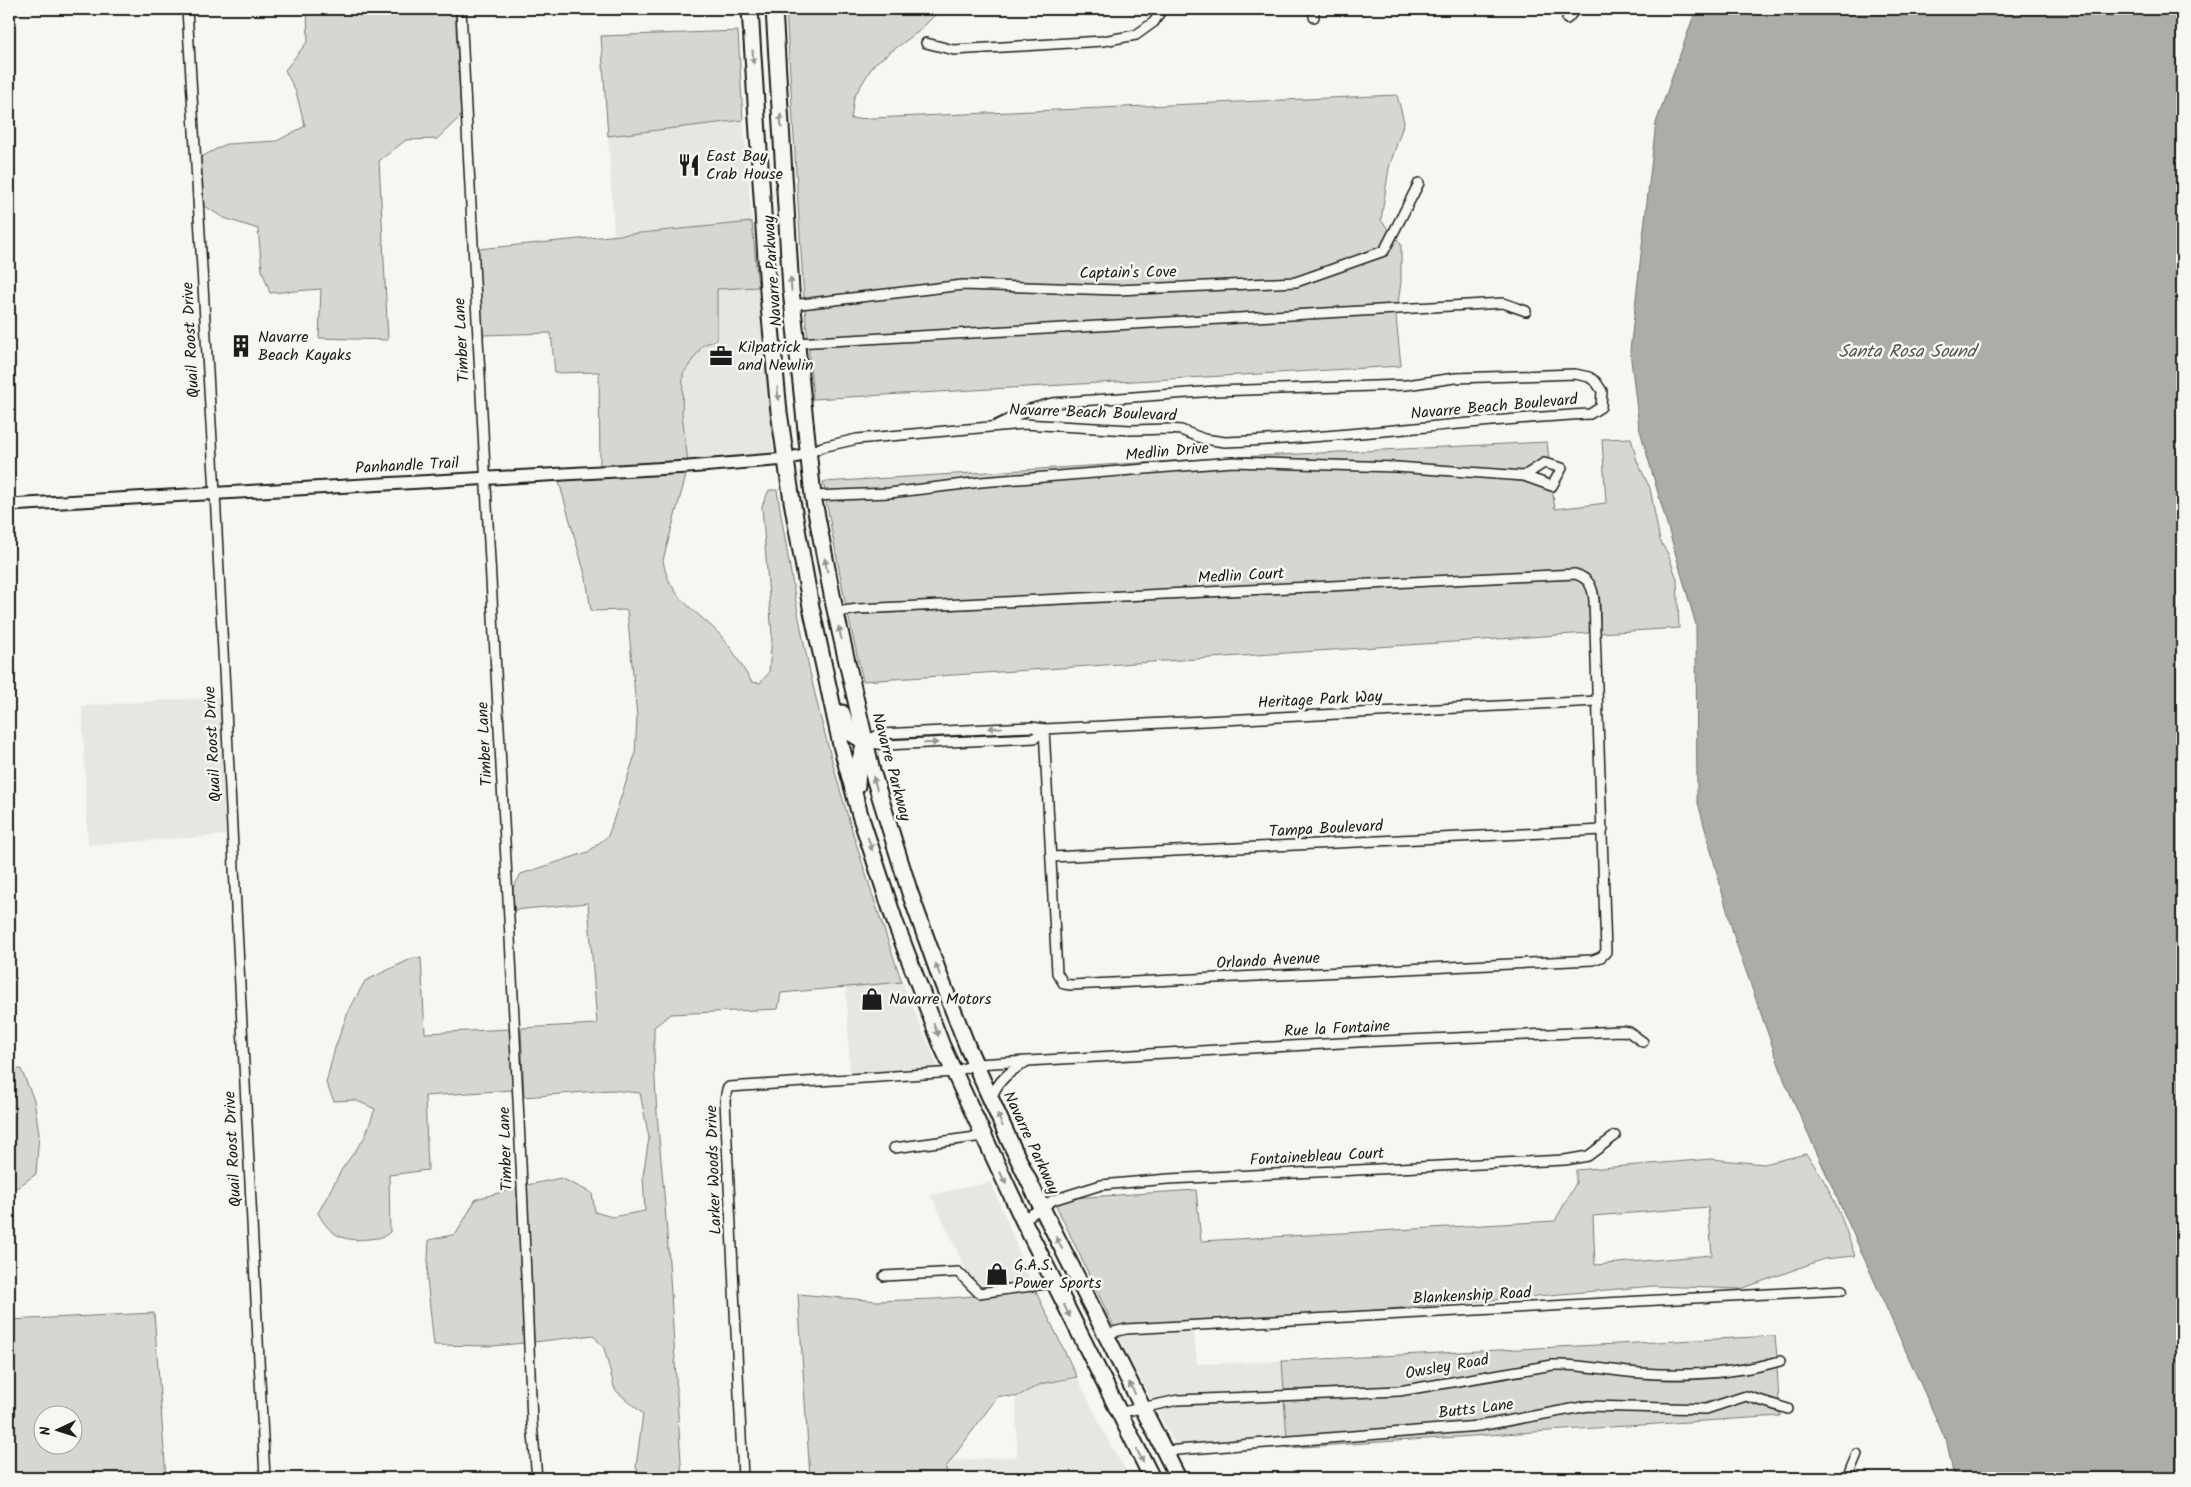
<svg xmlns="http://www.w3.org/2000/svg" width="2191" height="1487" viewBox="0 0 2191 1487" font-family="Kalam,sans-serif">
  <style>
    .built { fill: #e6e6e2 }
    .green { fill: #d6d6d2; stroke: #797977; fill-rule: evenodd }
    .water { fill: #acaca9; stroke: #727271 }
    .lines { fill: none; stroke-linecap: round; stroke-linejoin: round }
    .minor-casing { stroke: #1c1c1c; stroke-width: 12 }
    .tertiary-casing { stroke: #1c1c1c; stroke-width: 15 }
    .trunk-casing { stroke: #1c1c1c; stroke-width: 19 }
    .minor { stroke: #f6f6f2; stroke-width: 9 }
    .tertiary { stroke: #f6f6f2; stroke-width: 11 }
    .trunk { stroke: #f6f6f2; stroke-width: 15 }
    .oneway { fill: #949492 }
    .labels { text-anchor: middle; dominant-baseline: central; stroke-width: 5; stroke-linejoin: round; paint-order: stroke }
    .poi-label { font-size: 16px; fill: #1c1c1c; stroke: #f6f6f2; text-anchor: start }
    .street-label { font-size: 16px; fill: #1c1c1c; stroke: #f6f6f2 }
    .water-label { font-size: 18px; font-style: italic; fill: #565654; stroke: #f6f6f2 }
  </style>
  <rect width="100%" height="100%" fill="#f6f6f2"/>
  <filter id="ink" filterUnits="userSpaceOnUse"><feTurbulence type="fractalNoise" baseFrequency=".02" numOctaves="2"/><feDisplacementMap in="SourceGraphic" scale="10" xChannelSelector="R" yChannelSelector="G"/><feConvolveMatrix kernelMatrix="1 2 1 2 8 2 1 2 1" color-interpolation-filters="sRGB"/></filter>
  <g filter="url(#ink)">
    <g class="built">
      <polygon points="743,120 752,222 614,235 608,136"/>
      <polygon points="758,287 774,455 688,463 682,414 683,374 703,345 717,340 717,289"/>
      <polygon points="220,697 227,835 88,845 82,706"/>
      <polygon points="902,982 939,1069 850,1074 846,987"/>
      <polygon points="991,1182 1031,1282 981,1289 969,1276 931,1195"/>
      <polygon points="1194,1330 1197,1364 1282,1361 1284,1390 1178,1395 1151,1400 1118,1336"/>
      <polygon points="1077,1377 1110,1444 1130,1478 947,1478 946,1467 950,1461 1017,1456 1016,1397 1041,1384"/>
      <polygon points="1284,1399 1287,1437 1176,1446 1156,1408 1179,1404"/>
    </g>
    <g class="green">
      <polygon points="307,9 455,9 461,116 437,139 406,140 379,161 388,340 319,338 321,289 270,293 262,270 258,229 224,218 204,206 201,157 226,144 277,141 305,126 296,92 285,70 308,41"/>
      <polygon points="786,9 941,9 918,32 874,64 854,97 851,119 1397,95 1404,122 1389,168 1381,220 1389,230 1380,248 1295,277 1117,286 962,281 804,299"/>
      <polygon points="738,31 743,120 608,136 601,36"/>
      <polygon points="752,222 758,287 717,289 717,340 703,345 683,374 682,414 688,463 600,467 599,372 555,373 551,333 482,335 478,249"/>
      <polygon points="1396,238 1401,244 1401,282 1396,317 1401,366 813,399 805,308 963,290 1117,295 1297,286 1386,255"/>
      <path d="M1631 438 1637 461 1650 488 1660 541 1668 554 1677 579 1679 628 1600 633C1600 609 1606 576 1575 570L846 606 826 500 889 497 981 487 1233 466 1396 471 1521 481 1552 489 1555 509 1606 503 1602 439Z"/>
      <polygon points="1547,442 1549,460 1541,459 1520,472 1397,462 1238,457"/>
      <polygon points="1221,458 980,478 888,488 825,491 823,482"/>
      <path d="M687 472 663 560C669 600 699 611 722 637 734 650 742 668 752 682L760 683 769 673 772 636 762 506 769 490H777C791 576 805 662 828 746 849 826 875 904 902 982L781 993 778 1009 671 1014 654 1027C653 1086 660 1146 665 1205 672 1296 676 1387 682 1478H641L636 1467 643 1414 615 1390 604 1348 593 1335 534 1342 527 1185 561 1178 592 1193 595 1212 612 1217 645 1211 643 1176 649 1138 640 1093 610 1090 524 1097 521 1028 597 1024 588 903 514 910 513 888 521 874 588 852 608 836 635 755 637 717 627 610 591 611 586 578 558 478Z"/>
      <path d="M1575 579C1596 584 1589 617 1589 633L863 681 848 615Z"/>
      <path d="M413 958H421L425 1033 511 1029 513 1096 512 1090 425 1096 428 1170 389 1175 390 1232C384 1238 377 1238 369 1239 344 1242 330 1236 318 1213L342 1169 365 1137 375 1109 355 1100 334 1101 326 1083 335 1048 348 1012 365 981Z"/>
      <polygon points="21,1069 34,1100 39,1133 36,1174 18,1187 9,1189 9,1070"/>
      <path d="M1806 1154C1830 1184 1843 1220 1855 1256L1824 1259 1741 1289 1653 1286 1353 1312 1126 1325 1114 1327 1055 1203 1072 1198 1196 1190 1201 1241 1555 1221 1576 1183V1170L1711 1159 1764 1164ZM1708 1207 1712 1255 1595 1265 1593 1216Z"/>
      <polygon points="517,1188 524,1343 493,1346 434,1345 427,1279 429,1240 456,1234 476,1199"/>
      <polygon points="1035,1290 1077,1377 1041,1384 1016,1397 998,1396 946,1467 947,1478 810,1478 798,1294 877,1301 934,1299 974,1296 980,1298"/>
      <path d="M154 1313 166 1478H9V1320ZM42 1414H72V1444H42Z"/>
      <path d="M1775 1336 1777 1357C1733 1370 1685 1372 1640 1369 1611 1367 1582 1359 1553 1360L1399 1386 1284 1390 1282 1361Z"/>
      <path d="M1777 1366 1779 1402 1748 1392 1705 1405 1587 1402 1478 1421 1287 1437 1284 1399 1399 1395 1553 1369C1581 1368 1609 1375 1637 1378 1682 1383 1734 1379 1777 1366Z"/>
      <polygon points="1746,1401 1780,1412 1780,1416 1288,1448 1287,1446 1479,1430 1588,1411 1705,1414"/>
    </g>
    <polygon class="water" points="1696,9 2182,9 2182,1478 1954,1478 1947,1443 1785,1082 1735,940 1697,799 1696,625 1639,427 1630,351 1656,123"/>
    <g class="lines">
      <defs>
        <g id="minor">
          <polyline points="187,9 215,493 265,1478"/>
          <path d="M461 9C484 480 514 951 532 1423L537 1478"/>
          <polyline points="1314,9 1314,17"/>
          <polyline points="1567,19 1576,9"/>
          <polyline points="926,43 954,50 1103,41 1136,35 1154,22 1162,9"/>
          <polyline points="792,305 963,285 1117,290 1296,282 1384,251 1419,183"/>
          <polyline points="796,343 1503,303 1526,311"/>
          <path d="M807 454 822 447 857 439 1023 424 1131 430 1169 429 1181 430 1204 439 1225 442C1347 438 1468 420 1590 414L1601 407 1602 391 1596 382 1589 377 1575 374 1455 378 1406 385 1215 391 1052 403 1030 409 997 425"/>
          <polyline points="813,496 889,493 981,482 1233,462 1396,467 1524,476 1552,486 1562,468 1544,463 1524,476"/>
          <path d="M835 612 858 609 1575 574C1589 578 1593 587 1594 601L1606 952 1601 957 1593 960 1071 985 1064 984 1057 973 1044 729"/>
          <polyline points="865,742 880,734 1032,727 1044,729 1597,701"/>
          <polyline points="865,742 885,745 1035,738 1044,729"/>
          <polyline points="1051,857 1603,830"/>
          <path d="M991 1099C998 1080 1009 1072 1026 1062"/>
          <polyline points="894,1148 983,1136"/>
          <polyline points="1023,1220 1053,1200 1101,1185 1168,1179 1565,1160 1588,1156 1615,1136"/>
          <polyline points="884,1276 958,1272 979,1293 1054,1283"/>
          <polyline points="1105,1334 1126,1329 1842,1290"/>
          <path d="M1118 1413 1178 1400 1399 1391 1553 1365C1582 1364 1611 1371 1640 1373 1686 1376 1735 1374 1780 1361"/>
          <polyline points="1165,1451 1479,1426 1588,1406 1706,1409 1746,1396 1788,1409"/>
          <polyline points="743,1478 725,1101 727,1089 729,1087 954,1072 976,1064 1358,1042 1622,1031 1629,1032 1643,1042"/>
          <polyline points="1847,1478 1857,1454"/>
        </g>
        <polyline id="tertiary" points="9,505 688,467 786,459 807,454"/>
        <g id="trunk">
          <polyline points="750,9 769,306 779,412 792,501 811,607 841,745 860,815 895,922 942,1046 1023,1220 1152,1478"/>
          <polyline points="774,9 791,290 813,496 834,605 872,771 910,893 940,977 968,1048 1010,1142 1042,1208 1178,1478"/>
          <polyline points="842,713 849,732 865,742 858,766 857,786"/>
        </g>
      </defs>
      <use href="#minor" class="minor-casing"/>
      <use href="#tertiary" class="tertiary-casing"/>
      <use href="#trunk" class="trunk-casing"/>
      <use href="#minor" class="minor"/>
      <use href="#tertiary" class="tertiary"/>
      <use href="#trunk" class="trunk"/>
    </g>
    <defs><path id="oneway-solid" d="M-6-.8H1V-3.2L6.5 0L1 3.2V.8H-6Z" transform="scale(1.25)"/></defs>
    <g class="oneway">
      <use href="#oneway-solid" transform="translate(753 57) rotate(86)"/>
      <use href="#oneway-solid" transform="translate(781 121) rotate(-93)"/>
      <use href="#oneway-solid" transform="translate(791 284) rotate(-94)"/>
      <use href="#oneway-solid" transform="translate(778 394) rotate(85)"/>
      <use href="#oneway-solid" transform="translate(826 565) rotate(-101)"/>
      <use href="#oneway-solid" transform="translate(840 633) rotate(-103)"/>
      <use href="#oneway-solid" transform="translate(995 728) rotate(177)"/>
      <use href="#oneway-solid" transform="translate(931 743) rotate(-2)"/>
      <use href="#oneway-solid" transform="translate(875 783) rotate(-106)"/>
      <use href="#oneway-solid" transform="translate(870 844) rotate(72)"/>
      <use href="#oneway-solid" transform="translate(938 970) rotate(-110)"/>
      <use href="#oneway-solid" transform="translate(936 1030) rotate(69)"/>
      <use href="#oneway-solid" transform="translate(1000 1120) rotate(-113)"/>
      <use href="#oneway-solid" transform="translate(1003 1178) rotate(65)"/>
      <use href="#oneway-solid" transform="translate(1059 1243) rotate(-117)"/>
      <use href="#oneway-solid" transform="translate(1067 1311) rotate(63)"/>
      <use href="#oneway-solid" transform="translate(1132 1388) rotate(-117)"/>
      <use href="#oneway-solid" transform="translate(1140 1456) rotate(63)"/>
    </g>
  </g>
  <defs>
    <symbol id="restaurant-bare" viewBox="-9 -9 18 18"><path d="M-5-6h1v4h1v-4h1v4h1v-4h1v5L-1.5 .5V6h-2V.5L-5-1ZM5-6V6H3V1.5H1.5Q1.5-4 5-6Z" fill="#1c1c1c" stroke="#f6f6f2" stroke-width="2.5" paint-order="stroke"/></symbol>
    <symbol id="building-bare" viewBox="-9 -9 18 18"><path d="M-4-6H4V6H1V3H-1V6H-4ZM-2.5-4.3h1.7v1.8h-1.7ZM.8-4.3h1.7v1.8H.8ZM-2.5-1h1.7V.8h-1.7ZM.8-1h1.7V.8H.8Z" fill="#1c1c1c" stroke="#f6f6f2" stroke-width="2.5" paint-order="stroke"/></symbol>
    <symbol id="office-bare" viewBox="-9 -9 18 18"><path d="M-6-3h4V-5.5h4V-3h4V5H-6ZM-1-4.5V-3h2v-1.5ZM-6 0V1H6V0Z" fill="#1c1c1c" stroke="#f6f6f2" stroke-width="2.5" paint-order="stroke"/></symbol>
    <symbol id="shop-bare" viewBox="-9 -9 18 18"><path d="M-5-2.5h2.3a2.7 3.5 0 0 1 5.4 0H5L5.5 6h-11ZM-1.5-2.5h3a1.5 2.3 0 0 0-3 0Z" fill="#1c1c1c" stroke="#f6f6f2" stroke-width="2.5" paint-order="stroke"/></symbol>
  </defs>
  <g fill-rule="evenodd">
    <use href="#restaurant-bare" x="673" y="149" width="32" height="32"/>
    <use href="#building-bare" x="225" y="330" width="32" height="32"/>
    <use href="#office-bare" x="705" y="340" width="32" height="32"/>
    <use href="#shop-bare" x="856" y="983" width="32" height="32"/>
    <use href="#shop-bare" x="981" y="1258" width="32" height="32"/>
  </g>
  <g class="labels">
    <g class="poi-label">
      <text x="706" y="156">East Bay<tspan x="706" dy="18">Crab House</tspan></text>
      <text x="258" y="337">Navarre<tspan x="258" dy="18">Beach Kayaks</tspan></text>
      <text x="738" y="347">Kilpatrick<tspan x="738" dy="18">and Newlin</tspan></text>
      <text x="889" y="999">Navarre Motors</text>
      <text x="1014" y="1265">G.A.S.<tspan x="1014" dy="18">Power Sports</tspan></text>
    </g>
    <g class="street-label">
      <text transform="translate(773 271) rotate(-94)">Navarre Parkway</text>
      <text transform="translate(1128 273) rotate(-1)">Captain's Cove</text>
      <text transform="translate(191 340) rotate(-93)">Quail Roost Drive</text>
      <text transform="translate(462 340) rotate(-93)">Timber Lane</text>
      <text transform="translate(1494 407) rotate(-5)">Navarre Beach Boulevard</text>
      <text transform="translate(1093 413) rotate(2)">Navarre Beach Boulevard</text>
      <text transform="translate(1167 452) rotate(-5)">Medlin Drive</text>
      <text transform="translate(407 466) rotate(-3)">Panhandle Trail</text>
      <text transform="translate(1241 576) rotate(-3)">Medlin Court</text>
      <text transform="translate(1320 700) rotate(-3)">Heritage Park Way</text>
      <text transform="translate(213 744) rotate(-93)">Quail Roost Drive</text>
      <text transform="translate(485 744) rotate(-93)">Timber Lane</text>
      <text transform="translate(891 767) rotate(75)">Navarre Parkway</text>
      <text transform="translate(1326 829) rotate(-3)">Tampa Boulevard</text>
      <text transform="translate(1268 961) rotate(-3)">Orlando Avenue</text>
      <text transform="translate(1337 1029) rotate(-3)">Rue la Fontaine</text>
      <text transform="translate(1031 1143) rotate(65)">Navarre Parkway</text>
      <text transform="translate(233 1149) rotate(-93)">Quail Roost Drive</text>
      <text transform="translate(506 1149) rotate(-92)">Timber Lane</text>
      <text transform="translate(1317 1157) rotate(-3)">Fontainebleau Court</text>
      <text transform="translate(714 1170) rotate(-92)">Larker Woods Drive</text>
      <text transform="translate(1472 1296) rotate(-3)">Blankenship Road</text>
      <text transform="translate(1447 1367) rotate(-10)">Owsley Road</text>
      <text transform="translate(1476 1409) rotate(-7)">Butts Lane</text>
    </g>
    <g class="water-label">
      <text x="1907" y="352">Santa Rosa Sound</text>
    </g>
  </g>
  <rect width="2191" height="1487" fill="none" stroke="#f6f6f2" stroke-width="30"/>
  <rect x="15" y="15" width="2161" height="1457" fill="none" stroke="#1c1c1c" stroke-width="2" filter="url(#ink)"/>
  <g transform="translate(58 1430) rotate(266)"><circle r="24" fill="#f6f6f2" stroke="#9f9f9c"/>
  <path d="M0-4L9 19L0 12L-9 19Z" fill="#1c1c1c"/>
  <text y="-8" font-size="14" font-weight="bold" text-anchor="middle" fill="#1c1c1c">N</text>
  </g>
</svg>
